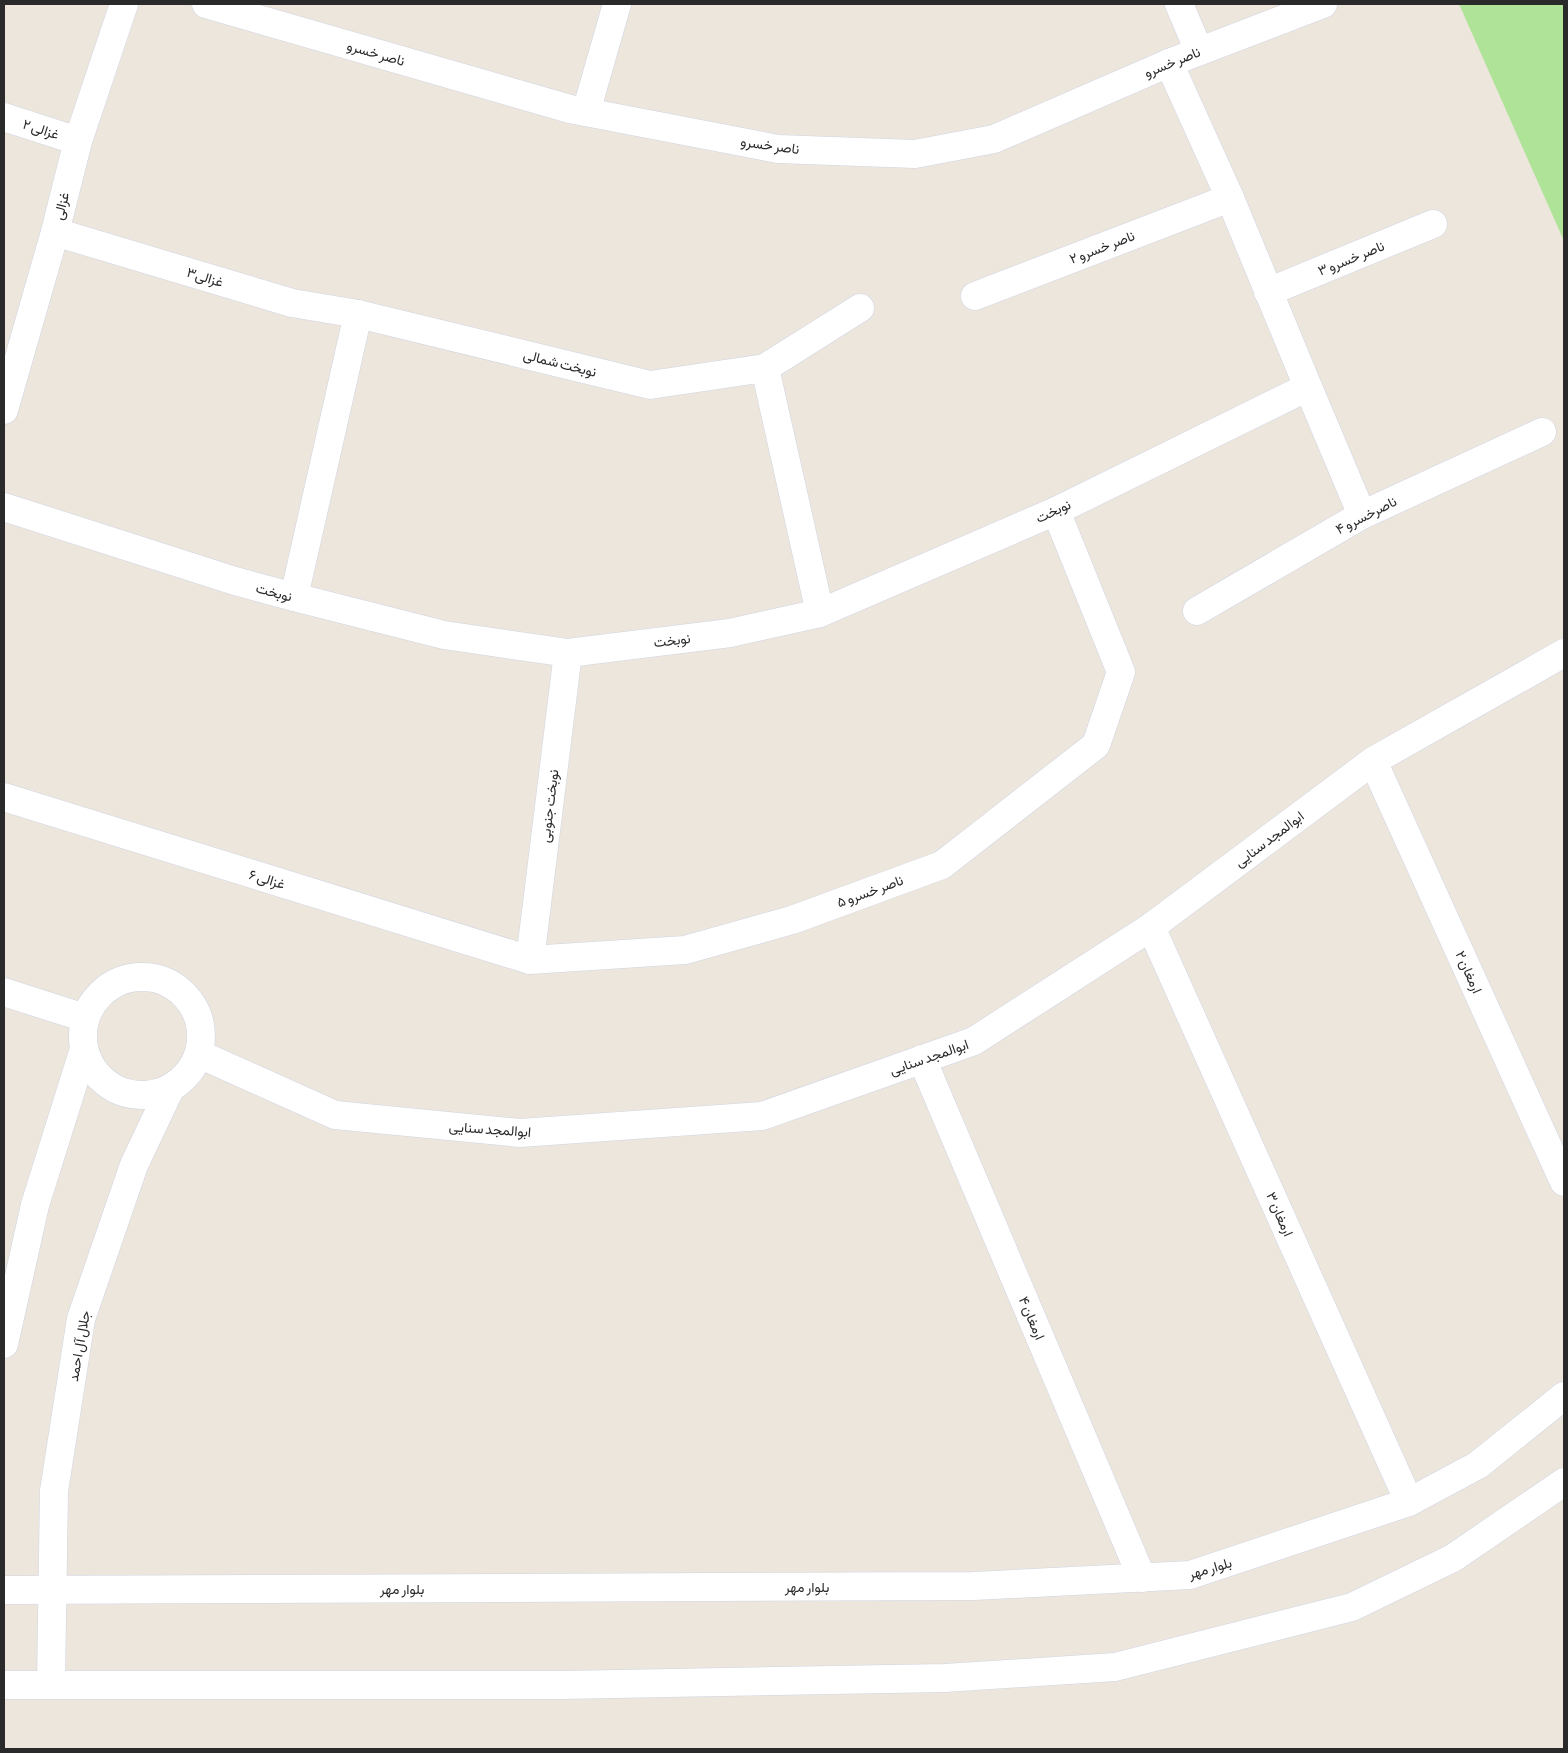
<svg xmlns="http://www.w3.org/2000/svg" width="1568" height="1753" viewBox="0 0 1568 1753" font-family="'Asap Condensed',Vazirmatn,sans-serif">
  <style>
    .green { fill: #afe398 }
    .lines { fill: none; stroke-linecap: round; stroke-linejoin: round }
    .street-casing { stroke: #d1d4e3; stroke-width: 29 }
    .secondary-casing { stroke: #d1d4e3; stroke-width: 29 }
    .street { stroke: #fff; stroke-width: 28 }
    .secondary { stroke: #fff; stroke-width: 28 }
    .labels { text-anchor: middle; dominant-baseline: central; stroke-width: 5; stroke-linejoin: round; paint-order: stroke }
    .street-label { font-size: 14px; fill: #2a2a2a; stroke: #fff }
  </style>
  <rect width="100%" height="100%" fill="#ece6dc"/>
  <polygon class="green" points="1459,4 1564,4 1564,241"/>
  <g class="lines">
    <defs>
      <g id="street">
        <polyline points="1179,4 1199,51"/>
        <polyline points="586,112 617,4"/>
        <polyline points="4,117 78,141"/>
        <polyline points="55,232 292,303 358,314 650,385 765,368 860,308"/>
        <polyline points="1268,292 1433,224"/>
        <polyline points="975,296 1230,198"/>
        <polyline points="765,368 820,613"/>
        <polyline points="1308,387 1362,515"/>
        <polyline points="294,597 358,314"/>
        <polyline points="1197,611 1362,515 1542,432"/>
        <polyline points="1373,761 1564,1182"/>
        <polyline points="4,797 530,960 685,950 792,920 942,865 1096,745 1121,672 1056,511"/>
        <polyline points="1151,927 1409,1502"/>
        <polyline points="530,960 568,653"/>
        <polyline points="922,1059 1142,1578"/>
      </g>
      <g id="secondary">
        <polyline points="206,4 570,109 778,149 915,154 994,139 1169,63 1323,4"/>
        <polyline points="4,410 55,232 78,141 124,4"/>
        <polyline points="4,507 235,581 294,597 444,635 568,653 730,633 820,613 1056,511 1308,387 1230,198 1169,63"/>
        <circle cx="142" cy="1036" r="59"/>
        <polyline points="4,992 85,1018"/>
        <polyline points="199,1054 335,1115 520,1133 762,1116 974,1041 1151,927 1373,761 1564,653"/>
        <polyline points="4,1344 35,1205 84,1049"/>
        <polyline points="4,1590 974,1586 1190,1575 1409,1502 1478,1465 1564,1396"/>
        <polyline points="51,1683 54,1491 81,1319 134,1165 170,1089"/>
        <polyline points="4,1685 562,1685 945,1678 1115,1667 1352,1607 1453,1558 1564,1482"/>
      </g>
    </defs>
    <use href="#street" class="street-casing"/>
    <use href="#secondary" class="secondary-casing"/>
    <use href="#street" class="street"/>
    <use href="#secondary" class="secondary"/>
  </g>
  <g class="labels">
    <g class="street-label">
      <text transform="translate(376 53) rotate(16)">ناصر خسرو</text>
      <text transform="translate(1172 62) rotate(-22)">ناصر خسرو</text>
      <text transform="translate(41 129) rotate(18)">غزالی ۲</text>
      <text transform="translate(770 145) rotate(8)">ناصر خسرو</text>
      <text transform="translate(61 206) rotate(-76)">غزالی</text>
      <text transform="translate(1102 247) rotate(-21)">ناصر خسرو ۲</text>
      <text transform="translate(1351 258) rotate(-22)">ناصر خسرو ۳</text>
      <text transform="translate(205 277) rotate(17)">غزالی۳</text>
      <text transform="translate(560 363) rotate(14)">نوبخت شمالی</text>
      <text transform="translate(1053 511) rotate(-25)">نوبخت</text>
      <text transform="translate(1366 515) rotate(-27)">ناصرخسرو ۴</text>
      <text transform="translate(274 592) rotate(15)">نوبخت</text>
      <text transform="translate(672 640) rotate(-7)">نوبخت</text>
      <text transform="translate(549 806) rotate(-83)">نوبخت جنوبی</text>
      <text transform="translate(1269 839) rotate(-37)">ابوالمجد سنایی</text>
      <text transform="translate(267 879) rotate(17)">غزالی ۶</text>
      <text transform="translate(870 891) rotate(-20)">ناصر خسرو ۵</text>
      <text transform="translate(1469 972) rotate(66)">ارمغان ۲</text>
      <text transform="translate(929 1057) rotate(-19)">ابوالمجد سنایی</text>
      <text transform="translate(490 1129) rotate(4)">ابوالمجد سنایی</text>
      <text transform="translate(1280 1214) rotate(66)">ارمغان ۳</text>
      <text transform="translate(1032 1318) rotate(67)">ارمغان ۴</text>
      <text transform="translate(79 1346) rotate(-80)">جلال آل احمد</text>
      <text transform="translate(1210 1568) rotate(-16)">بلوار مهر</text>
      <text x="807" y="1587">بلوار مهر</text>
      <text x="402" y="1589">بلوار مهر</text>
    </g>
  </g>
  <rect width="1568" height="1753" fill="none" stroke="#2a2a2a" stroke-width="10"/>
</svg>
